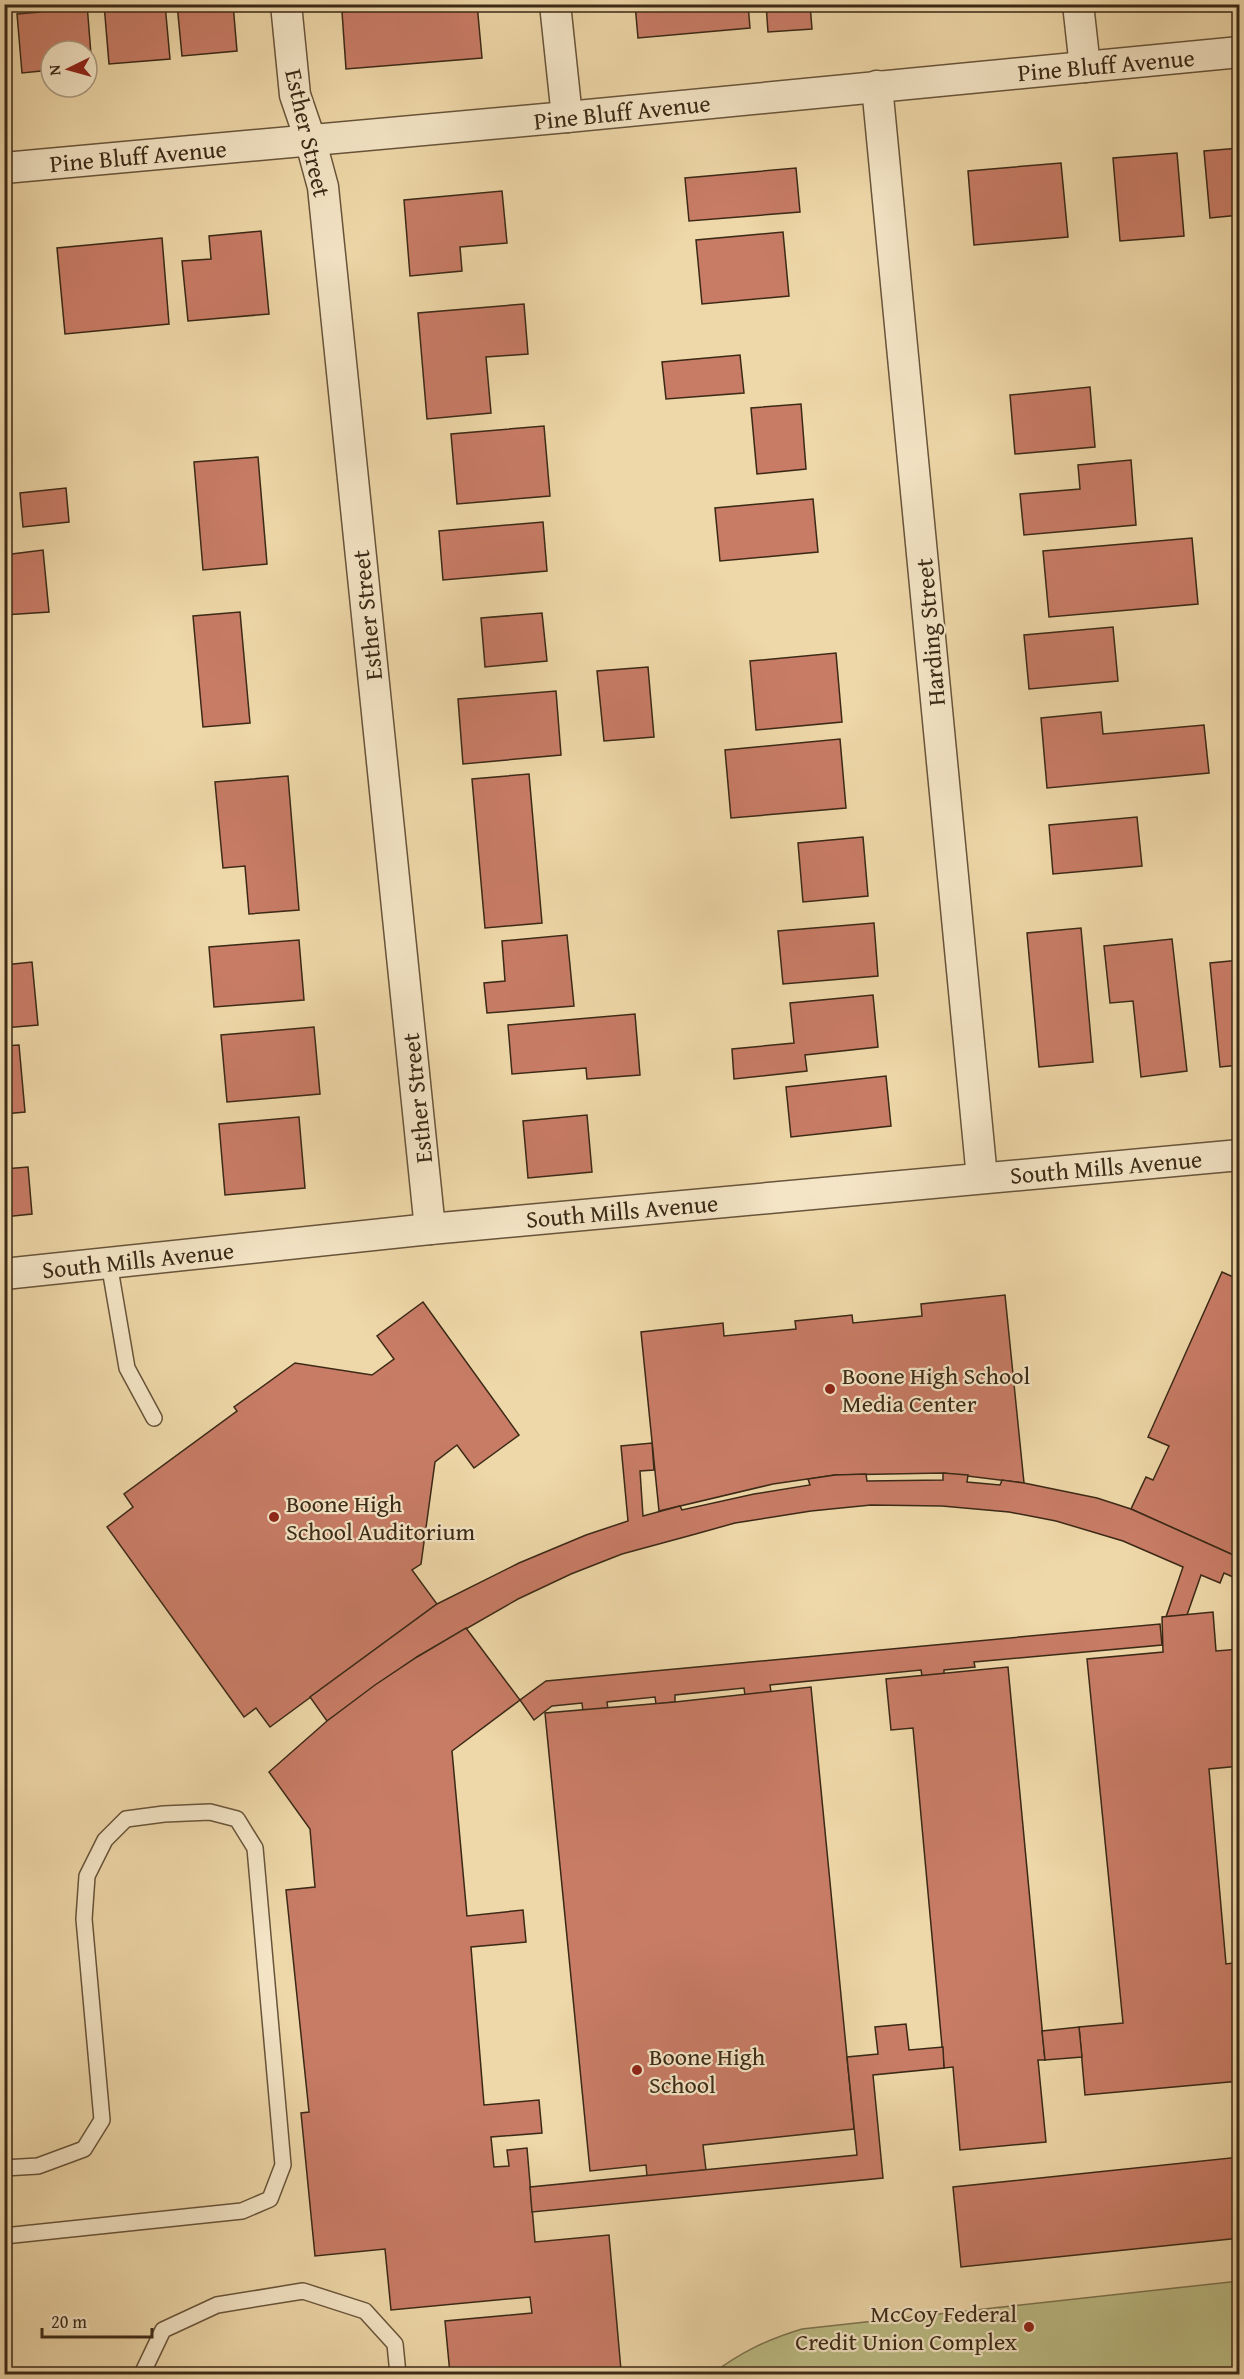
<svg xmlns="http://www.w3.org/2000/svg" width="1244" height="2379" viewBox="0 0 1244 2379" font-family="'Gentium Book Plus',serif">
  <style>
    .pitch { fill: #bcbd85; stroke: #7c734e; stroke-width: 1.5 }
    .building { fill: #c87c66; stroke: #3b2916; stroke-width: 1.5 }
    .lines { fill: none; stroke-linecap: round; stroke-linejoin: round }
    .lane-casing { stroke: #68543a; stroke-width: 18 }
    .street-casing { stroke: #68543a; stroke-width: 33 }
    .lane { stroke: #f4e5c6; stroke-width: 15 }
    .street { stroke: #f4e5c6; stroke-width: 30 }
    .poi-dot { fill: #8f2418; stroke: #f4e5c6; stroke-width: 2 }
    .labels { text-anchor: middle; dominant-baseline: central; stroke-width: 4.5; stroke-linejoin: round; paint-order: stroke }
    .street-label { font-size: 24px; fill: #3b2916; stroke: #f4e5c6 }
    .poi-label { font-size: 24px; fill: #3b2916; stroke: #f4e5c6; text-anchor: start }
  </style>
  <rect width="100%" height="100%" fill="#eed7a8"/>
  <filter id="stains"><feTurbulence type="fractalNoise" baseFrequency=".00333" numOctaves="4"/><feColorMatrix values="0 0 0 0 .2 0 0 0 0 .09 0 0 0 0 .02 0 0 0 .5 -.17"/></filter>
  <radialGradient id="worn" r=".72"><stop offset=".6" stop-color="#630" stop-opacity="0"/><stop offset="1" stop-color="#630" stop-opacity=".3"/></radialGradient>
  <path class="pitch" d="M1239 2281V2374H712C741 2352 766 2340 802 2329Z"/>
  <g class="building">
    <polygon points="39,4 87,4 92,67 87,67 87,51 51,51 51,70 22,73 17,14 40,12"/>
    <polygon points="104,4 165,4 170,59 109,64"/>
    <polygon points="177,4 233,4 237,51 182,56"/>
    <polygon points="427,4 477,4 482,58 346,69 342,12"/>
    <polygon points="635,4 748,4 750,28 638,38"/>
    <polygon points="766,4 810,4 812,29 768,32"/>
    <polygon points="872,4 952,4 873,11"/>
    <polygon points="1240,148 1240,215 1210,218 1204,151"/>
    <polygon points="1177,153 1184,236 1120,241 1113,158"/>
    <polygon points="1061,163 1068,237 974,245 968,171"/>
    <polygon points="796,168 800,212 689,221 685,178"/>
    <polygon points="502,191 507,243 460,247 462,271 410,276 404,200"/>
    <polygon points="261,231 269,314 188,321 182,261 211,259 209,236"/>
    <polygon points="783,232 789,296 702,304 696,240"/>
    <polygon points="162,238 169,324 65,334 57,248"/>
    <polygon points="524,304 528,354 486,357 491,413 427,419 418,313"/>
    <polygon points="740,355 744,393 666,399 662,362"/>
    <polygon points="1090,387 1095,447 1015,454 1010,395"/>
    <polygon points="801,404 806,469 757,474 751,408"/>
    <polygon points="544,426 550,496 457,504 451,434"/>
    <polygon points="258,457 267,564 203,570 194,462"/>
    <polygon points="1131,460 1136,525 1024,535 1020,494 1080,489 1078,465"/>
    <polygon points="66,488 69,522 23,527 20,493"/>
    <polygon points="813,499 818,552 720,561 715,508"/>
    <polygon points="543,522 547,571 443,580 439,531"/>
    <polygon points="1192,538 1198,604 1049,617 1043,551"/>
    <polygon points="43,550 49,612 4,615 4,555"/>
    <polygon points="240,612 250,723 203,727 193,616"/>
    <polygon points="542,613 547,661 485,667 481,618"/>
    <polygon points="1113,627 1118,681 1029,689 1024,635"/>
    <polygon points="836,653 842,722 756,730 750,661"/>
    <polygon points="648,667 654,737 604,741 597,671"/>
    <polygon points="556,691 561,755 463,764 458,699"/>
    <polygon points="1101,712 1103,734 1204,725 1209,773 1047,788 1041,718"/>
    <polygon points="840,739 846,808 731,818 725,750"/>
    <polygon points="529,774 542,923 485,928 472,779"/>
    <polygon points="288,776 299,910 249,914 245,866 223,868 215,782"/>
    <polygon points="1137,817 1142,866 1053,874 1049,825"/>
    <polygon points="863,837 868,896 803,902 798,843"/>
    <polygon points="874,923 878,976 783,984 778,931"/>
    <polygon points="1081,928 1093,1062 1039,1067 1027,933"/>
    <polygon points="567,935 574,1006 487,1013 484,983 505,981 502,941"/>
    <polygon points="1172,939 1187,1071 1141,1077 1133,1001 1110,1003 1104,946"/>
    <polygon points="299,940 304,1000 214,1007 209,947"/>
    <polygon points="1240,960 1240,1065 1220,1067 1210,963"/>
    <polygon points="32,962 38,1025 4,1028 4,965"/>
    <polygon points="873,995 878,1047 805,1055 807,1071 734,1079 732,1049 794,1043 790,1003"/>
    <polygon points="635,1014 640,1075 587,1079 586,1068 512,1074 508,1025"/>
    <polygon points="314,1027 320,1094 227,1102 221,1035"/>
    <polygon points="19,1045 25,1112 4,1114 4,1046"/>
    <polygon points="886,1076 891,1126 791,1137 786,1087"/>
    <polygon points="587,1115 592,1172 528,1178 523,1121"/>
    <polygon points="299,1117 305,1188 225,1195 219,1124"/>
    <polygon points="28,1167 32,1214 4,1217 4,1169"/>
    <polygon points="1222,1272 1240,1280 1240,1558 1131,1509 1146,1477 1153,1480 1169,1446 1148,1437"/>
    <polygon points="1005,1295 1024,1483 943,1473 835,1475 773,1484 659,1511 641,1332 723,1323 724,1336 796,1329 795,1321 852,1315 853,1323 922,1316 921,1304"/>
    <polygon points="423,1302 519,1435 474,1468 457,1445 435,1462 421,1564 412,1570 437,1604 270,1727 256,1708 244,1717 107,1527 133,1507 124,1494 237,1411 234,1407 295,1363 372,1375 394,1359 377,1336"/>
    <polygon points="652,1443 654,1470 640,1471 643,1516 680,1506 682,1510 754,1494 810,1485 808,1479 835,1475 866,1474 867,1481 943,1480 943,1473 968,1475 967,1482 1000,1485 1002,1480 1024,1483 1097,1498 1131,1509 1240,1558 1240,1580 1224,1573 1220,1583 1201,1575 1187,1615 1166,1617 1183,1567 1123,1541 1056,1521 1009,1512 942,1506 871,1505 811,1511 735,1523 692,1535 622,1554 571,1574 518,1599 417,1657 327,1721 310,1697 437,1604 519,1563 586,1535 628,1521 621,1446"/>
    <polygon points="1213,1612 1216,1651 1240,1649 1240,1766 1209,1769 1226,1964 1240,1962 1240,2081 1085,2095 1079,2027 1123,2023 1087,1659 1163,1652 1162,1617"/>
    <polygon points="1160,1624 1162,1645 974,1662 975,1667 944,1670 944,1674 922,1676 921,1670 770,1685 771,1692 745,1695 744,1688 675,1695 675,1702 656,1704 655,1697 607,1702 608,1709 583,1712 582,1703 552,1706 534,1720 520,1700 546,1681"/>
    <polygon points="466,1628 520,1700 452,1751 467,1916 523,1910 526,1942 471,1947 484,2105 539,2100 542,2133 491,2137 494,2167 509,2166 507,2150 527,2148 535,2242 609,2235 621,2370 574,2374 450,2374 445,2321 532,2313 530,2297 391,2310 385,2249 315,2256 301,2113 309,2112 286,1890 315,1887 310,1829 269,1772 327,1721 375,1685 417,1657"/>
    <polygon points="1008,1667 1045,2060 1038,2060 1046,2142 960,2150 953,2067 944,2068 913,1728 891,1730 886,1679"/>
    <polygon points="811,1687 854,2129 703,2145 706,2170 647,2176 646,2165 590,2171 545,1713 675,1702"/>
    <polygon points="906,2024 909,2050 943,2047 944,2068 873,2075 883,2178 532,2212 530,2187 857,2155 847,2057 878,2054 875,2027"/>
    <polygon points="1079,2027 1082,2057 1045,2060 1042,2031"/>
    <polygon points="1240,2157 1240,2238 961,2267 953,2187"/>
  </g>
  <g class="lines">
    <defs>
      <g id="lane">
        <polyline points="109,1263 127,1368 154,1418"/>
        <polyline points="4,2168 38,2166 84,2149 102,2120 84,1919 87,1876 105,1840 126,1819 164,1814 210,1812 237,1819 255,1848 283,2165 270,2199 242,2211 4,2236"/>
        <polyline points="142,2374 163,2330 217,2305 303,2291 365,2311 395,2344 398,2374"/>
      </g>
      <g id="street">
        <polyline points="286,4 295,95 310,139 323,187 430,1229"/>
        <polyline points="555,4 567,117"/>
        <polyline points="1078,4 1085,67"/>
        <polyline points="877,86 982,1178"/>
        <polyline points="4,168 567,117 1240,52"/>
        <polyline points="4,1274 430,1229 1240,1155"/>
      </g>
    </defs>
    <use href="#lane" class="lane-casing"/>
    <use href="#street" class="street-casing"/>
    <use href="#lane" class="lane"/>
    <use href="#street" class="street"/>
  </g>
  <g class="poi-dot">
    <circle cx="830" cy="1389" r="6"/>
    <circle cx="274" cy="1517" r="6"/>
    <circle cx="637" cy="2070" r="6"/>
    <circle cx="1029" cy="2327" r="6"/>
  </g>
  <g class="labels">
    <g class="street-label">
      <text transform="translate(1106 65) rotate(-5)">Pine Bluff Avenue</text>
      <text transform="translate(622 112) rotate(-6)">Pine Bluff Avenue</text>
      <text transform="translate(308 133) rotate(77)">Esther Street</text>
      <text transform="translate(138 156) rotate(-5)">Pine Bluff Avenue</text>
      <text transform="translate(367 615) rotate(-96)">Esther Street</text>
      <text transform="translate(930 632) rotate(-95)">Harding Street</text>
      <text transform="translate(417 1098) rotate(-96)">Esther Street</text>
      <text transform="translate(1106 1167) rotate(-5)">South Mills Avenue</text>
      <text transform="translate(622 1211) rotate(-5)">South Mills Avenue</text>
      <text transform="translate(138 1260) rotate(-6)">South Mills Avenue</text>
    </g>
    <g class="poi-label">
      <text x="842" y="1375">Boone High School<tspan x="842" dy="28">Media Center</tspan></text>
      <text x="286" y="1503">Boone High<tspan x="286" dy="28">School Auditorium</tspan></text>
      <text x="649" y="2056">Boone High<tspan x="649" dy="28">School</tspan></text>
      <text x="1017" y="2313" text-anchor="end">McCoy Federal<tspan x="1017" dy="28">Credit Union Complex</tspan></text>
    </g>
  </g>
  <rect width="1244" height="2379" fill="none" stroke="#eed7a8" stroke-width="24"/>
  <rect x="6" y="6" width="1232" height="2367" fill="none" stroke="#3b2916" stroke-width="3"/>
  <rect x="12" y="12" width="1220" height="2355" fill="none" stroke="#3b2916" stroke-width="1.5"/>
  <g transform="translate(69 69) rotate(265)"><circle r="28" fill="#f4e5c6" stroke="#aa9a80" stroke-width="1.5"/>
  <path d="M0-4.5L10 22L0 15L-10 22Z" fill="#8f2418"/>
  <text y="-9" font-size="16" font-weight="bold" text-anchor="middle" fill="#3b2916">N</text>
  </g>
  <path d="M42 2328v9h110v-9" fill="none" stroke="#3b2916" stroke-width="3"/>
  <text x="51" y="2328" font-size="18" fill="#3b2916" stroke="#f4e5c6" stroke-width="4.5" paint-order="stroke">20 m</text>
  <rect width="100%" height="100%" filter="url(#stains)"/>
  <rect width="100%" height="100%" fill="url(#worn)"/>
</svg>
